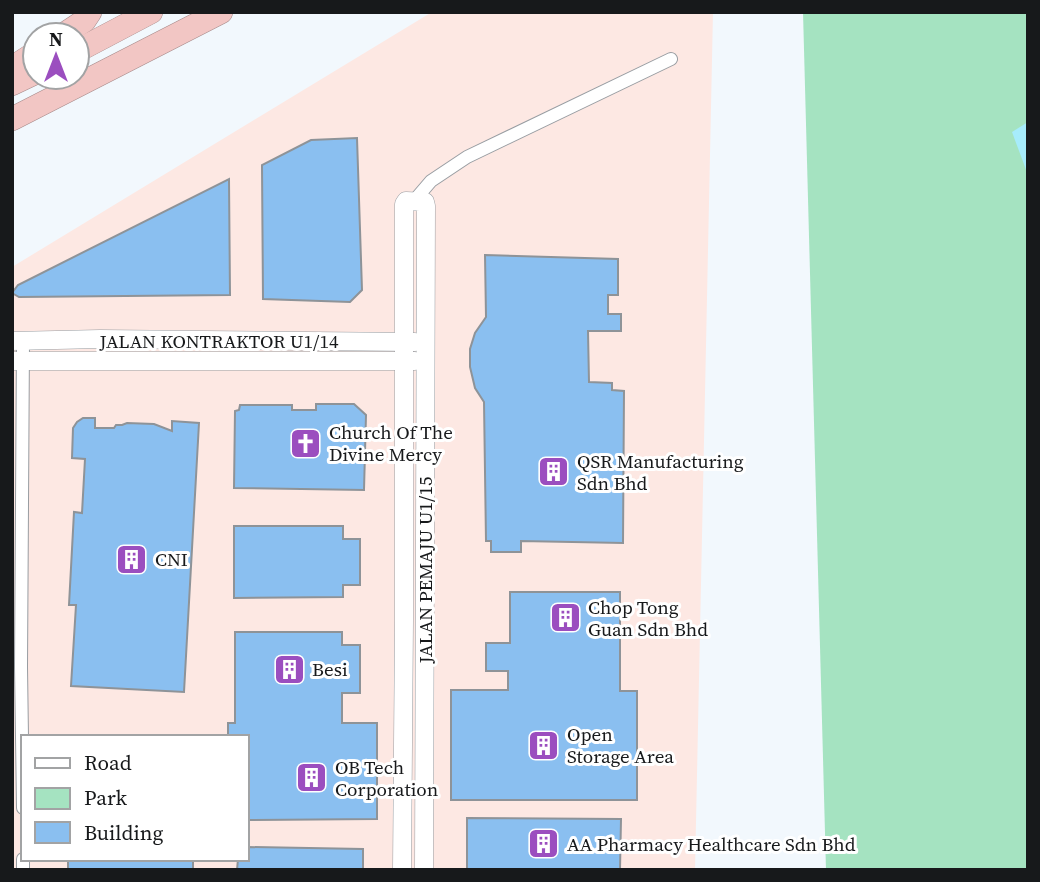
<svg xmlns="http://www.w3.org/2000/svg" width="1040" height="882" viewBox="0 0 1040 882" font-family="'Source Serif 4',serif">
  <style>
    .industrial { fill: #fde8e3; fill-rule: evenodd }
    .green { fill: #a5e3c1 }
    .water { fill: #a7ecfb }
    .building { fill: #8abff0; stroke: #8e9398; stroke-width: 2 }
    .lines { fill: none; stroke-linecap: round; stroke-linejoin: round }
    .street-casing { stroke: #989da2; stroke-width: 14 }
    .secondary-casing { stroke: #989da2; stroke-width: 19 }
    .highway-casing { stroke: #a58989; stroke-width: 24 }
    .street { stroke: #fff; stroke-width: 12 }
    .secondary { stroke: #fff; stroke-width: 18 }
    .highway { stroke: #f2c6c4; stroke-width: 23 }
    .labels { text-anchor: middle; dominant-baseline: central; stroke-width: 6; stroke-linejoin: round; paint-order: stroke }
    .street-label { font-size: 19px; fill: #17191b; stroke: #fff }
    .poi-label { font-size: 19px; fill: #17191b; stroke: #fff; text-anchor: start }
  </style>
  <rect width="100%" height="100%" fill="#f2f8fd"/>
  <path class="industrial" d="M432 12H713L695 870H12V267ZM23 737H247V859H23Z"/>
  <polygon class="green" points="803,12 1028,12 1028,870 826,870"/>
  <polygon class="water" points="1028,122 1028,175 1012,132"/>
  <g class="building">
    <polygon points="357,138 362,290 350,302 263,299 262,165 311,140"/>
    <polygon points="229,179 230,295 19,297 12,293 18,285"/>
    <polygon points="485,255 618,259 618,295 608,295 608,314 621,314 621,331 588,331 589,382 612,383 612,390 624,391 623,543 521,541 521,552 491,552 491,541 486,541 484,402 475,388 470,367 470,349 475,333 486,317"/>
    <polygon points="316,404 354,404 366,415 364,490 234,488 235,411 239,410 240,405 292,405 292,410 316,410"/>
    <polygon points="83,418 95,418 95,428 114,428 116,425 122,425 127,423 154,424 172,431 172,421 199,423 184,692 71,686 76,605 69,605 74,512 82,513 85,459 72,458 73,428 77,422"/>
    <polygon points="234,526 343,526 343,539 360,539 360,585 343,585 343,597 234,598"/>
    <polygon points="510,592 620,592 620,691 637,691 637,800 451,800 451,690 508,690 508,671 486,671 486,643 510,643"/>
    <polygon points="235,632 342,632 342,645 360,645 360,693 342,693 342,723 377,723 377,819 247,820 247,737 228,737 228,723 235,723"/>
    <polygon points="467,818 621,819 620,870 467,870"/>
    <polygon points="247,847 363,849 363,870 237,870 238,859 247,859"/>
    <rect x="68" y="859" width="125" height="11"/>
  </g>
  <g class="lines">
    <defs>
      <g id="street">
        <polyline points="413,202 431,181 467,157 671,59"/>
        <polyline points="23,341 21,667 23,808"/>
        <polyline points="23,859 23,870"/>
      </g>
      <g id="secondary">
        <polyline points="12,341 100,339 415,342"/>
        <polyline points="12,361 415,361"/>
        <polyline points="402,870 404,621 404,204 406,201 425,202 426,206 424,870"/>
      </g>
      <g id="highway">
        <polyline points="63,35 84,21 90,12"/>
        <polyline points="77,51 151,12"/>
        <polyline points="12,68 35,53"/>
        <polyline points="12,84 35,73"/>
        <polyline points="12,119 221,12"/>
      </g>
    </defs>
    <use href="#street" class="street-casing"/>
    <use href="#secondary" class="secondary-casing"/>
    <use href="#highway" class="highway-casing"/>
    <use href="#street" class="street"/>
    <use href="#secondary" class="secondary"/>
    <use href="#highway" class="highway"/>
  </g>
  <defs>
    <symbol id="church-square" viewBox="-11 -11 22 22"><rect x="-9" y="-9" width="18" height="18" rx="4" fill="#9b4ebf" stroke="#fff"/><path d="M-1.2-6h2.4v3.5h3.3v2.4h-3.3V6h-2.4V-.1h-3.3v-2.4h3.3Z" fill="#fff"/></symbol>
    <symbol id="building-square" viewBox="-11 -11 22 22"><rect x="-9" y="-9" width="18" height="18" rx="4" fill="#9b4ebf" stroke="#fff"/><path d="M-4-6H4V6H1V3H-1V6H-4ZM-2.5-4.3h1.7v1.8h-1.7ZM.8-4.3h1.7v1.8H.8ZM-2.5-1h1.7V.8h-1.7ZM.8-1h1.7V.8H.8Z" fill="#fff"/></symbol>
  </defs>
  <g fill-rule="evenodd">
    <use href="#church-square" x="288" y="426" width="35" height="35"/>
    <use href="#building-square" x="536" y="454" width="35" height="35"/>
    <use href="#building-square" x="114" y="542" width="35" height="35"/>
    <use href="#building-square" x="548" y="600" width="35" height="35"/>
    <use href="#building-square" x="272" y="652" width="35" height="35"/>
    <use href="#building-square" x="526" y="728" width="35" height="35"/>
    <use href="#building-square" x="294" y="760" width="35" height="35"/>
    <use href="#building-square" x="526" y="826" width="35" height="35"/>
  </g>
  <g class="labels">
    <g class="street-label">
      <text x="219" y="341">JALAN KONTRAKTOR U1/14</text>
      <text transform="translate(425 570) rotate(-90)">JALAN PEMAJU U1/15</text>
    </g>
    <g class="poi-label">
      <text x="329" y="432">Church Of The<tspan x="329" dy="22">Divine Mercy</tspan></text>
      <text x="577" y="461">QSR Manufacturing<tspan x="577" dy="22">Sdn Bhd</tspan></text>
      <text x="155" y="559">CNI</text>
      <text x="588" y="607">Chop Tong<tspan x="588" dy="22">Guan Sdn Bhd</tspan></text>
      <text x="312" y="669">Besi</text>
      <text x="567" y="734">Open<tspan x="567" dy="22">Storage Area</tspan></text>
      <text x="335" y="767">OB Tech<tspan x="335" dy="22">Corporation</tspan></text>
      <text x="567" y="844">AA Pharmacy Healthcare Sdn Bhd</text>
    </g>
  </g>
  <rect width="1040" height="882" fill="none" stroke="#17191b" stroke-width="28"/>
  <rect x="21" y="735" width="228" height="126" fill="#ffffff" stroke="#a2a3a4" stroke-width="2"/>
  <rect x="35" y="758" width="35" height="10" fill="#ffffff" stroke="#a2a3a4" stroke-width="2"/>
  <text x="84" y="770" font-size="21" fill="#17191b">Road</text>
  <rect x="35" y="788" width="35" height="21" fill="#a5e3c1" stroke="#a2a3a4" stroke-width="2"/>
  <text x="84" y="805" font-size="21" fill="#17191b">Park</text>
  <rect x="35" y="822" width="35" height="21" fill="#8abff0" stroke="#a2a3a4" stroke-width="2"/>
  <text x="84" y="840" font-size="21" fill="#17191b">Building</text>
  <g transform="translate(56 56)"><circle r="33" fill="#ffffff" stroke="#a2a3a4" stroke-width="2"/>
  <path d="M0-5L12 26L0 18L-12 26Z" fill="#9b4ebf"/>
  <text y="-10" font-size="19" font-weight="bold" text-anchor="middle" fill="#17191b">N</text>
  </g>
</svg>
